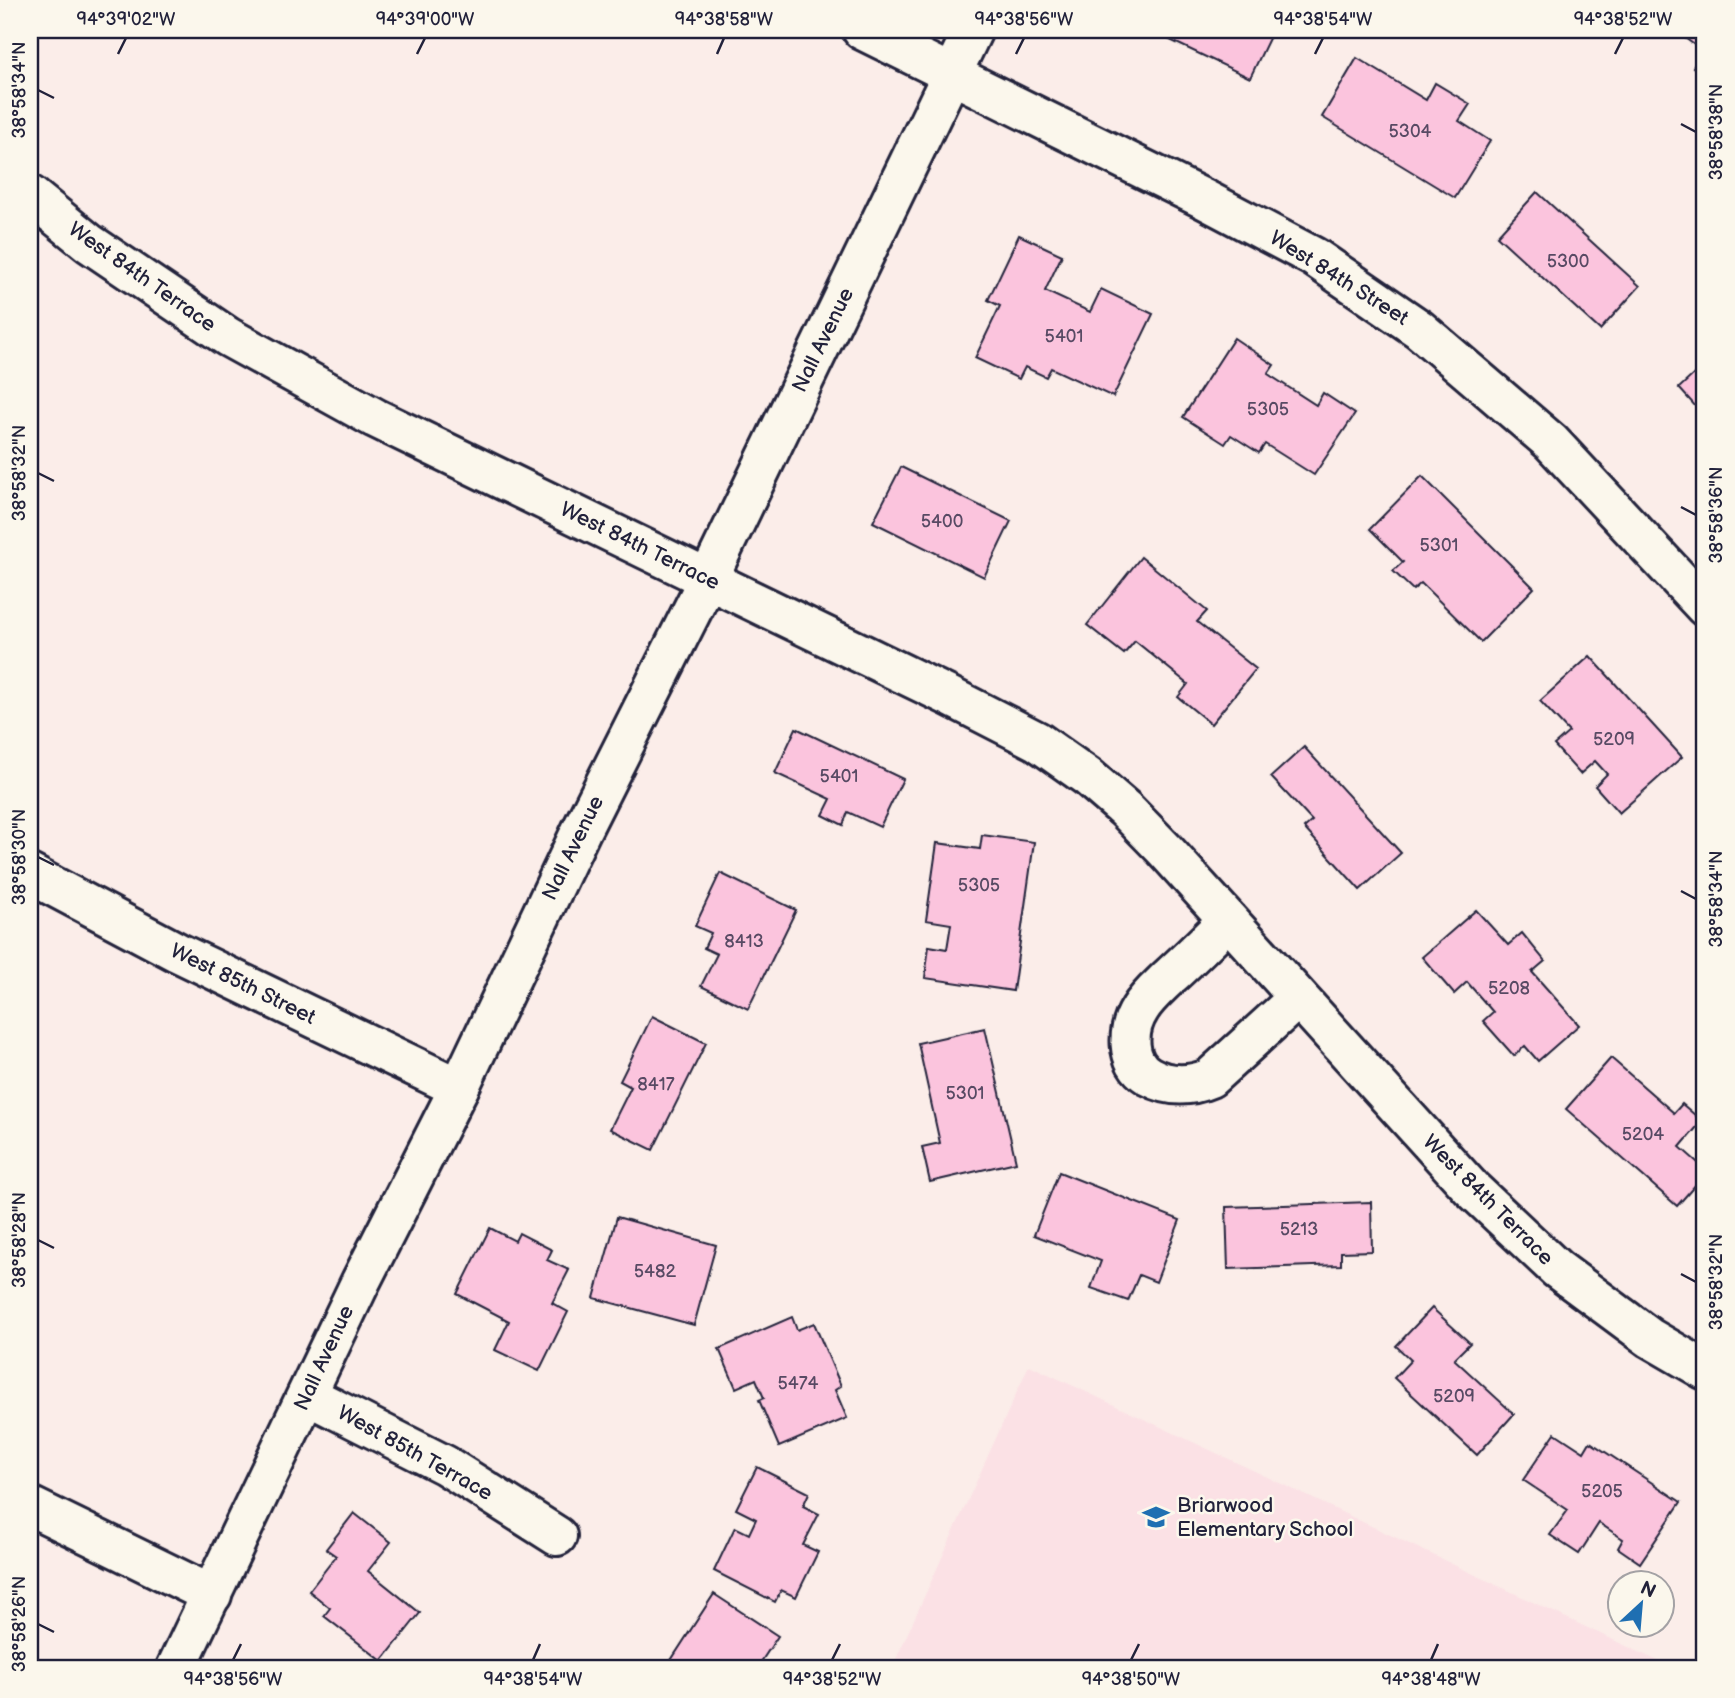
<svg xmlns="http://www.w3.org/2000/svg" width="1735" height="1698" viewBox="0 0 1735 1698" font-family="'Balsamiq Sans',sans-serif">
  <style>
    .built { fill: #fbe1e5 }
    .building { fill: #fbc4dd; stroke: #22223b; stroke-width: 2 }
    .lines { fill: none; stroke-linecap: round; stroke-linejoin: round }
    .minor-casing { stroke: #22223b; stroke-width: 44 }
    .major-casing { stroke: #22223b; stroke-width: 44 }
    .minor { stroke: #fbf7ec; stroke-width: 38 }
    .major { stroke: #fbf7ec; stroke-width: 38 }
    .ticks { fill: none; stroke: #22223b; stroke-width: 2.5 }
    .labels { text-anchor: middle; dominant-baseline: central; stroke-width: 5; stroke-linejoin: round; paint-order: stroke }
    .number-label { font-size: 18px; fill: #584a64 }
    .street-label { font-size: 21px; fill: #22223b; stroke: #fbf7ec }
    .poi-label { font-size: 21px; fill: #22223b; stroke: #fbf7ec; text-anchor: start }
    .neatline { fill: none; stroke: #22223b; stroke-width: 2.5 }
    .ticks-label { font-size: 18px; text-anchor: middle; fill: #22223b }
  </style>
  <rect width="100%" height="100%" fill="#fbede9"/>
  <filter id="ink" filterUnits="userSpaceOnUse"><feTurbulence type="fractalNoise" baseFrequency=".0143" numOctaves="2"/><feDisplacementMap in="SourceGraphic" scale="14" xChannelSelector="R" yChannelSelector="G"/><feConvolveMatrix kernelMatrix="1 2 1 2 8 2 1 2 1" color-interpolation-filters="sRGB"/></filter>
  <g filter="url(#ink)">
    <polygon class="built" points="1029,1365 1673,1668 892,1668"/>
    <g class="building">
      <polygon points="1149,30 1273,30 1250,78"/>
      <polygon points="1674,30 1705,30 1705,76 1693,67 1704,52"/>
      <polygon points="1357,58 1426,100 1435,83 1470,104 1459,121 1490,141 1455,198 1322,117"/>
      <polygon points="1537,192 1640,286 1600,330 1497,236"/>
      <polygon points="1019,235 1062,255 1045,291 1090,312 1101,289 1153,314 1113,397 1051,368 1046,377 1025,367 1019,379 975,358 1000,306 988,300"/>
      <polygon points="1234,338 1274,365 1268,374 1316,405 1323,393 1355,414 1314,475 1265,444 1259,453 1231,435 1225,444 1183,417"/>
      <polygon points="1705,364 1705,417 1679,388"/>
      <polygon points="901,467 1011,521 984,577 873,522"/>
      <polygon points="1422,476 1534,588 1481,642 1421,583 1413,590 1393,571 1403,562 1370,529"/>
      <polygon points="1141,557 1207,611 1197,622 1256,669 1211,724 1178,697 1188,684 1135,641 1124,654 1087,625"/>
      <polygon points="1590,656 1682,757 1619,813 1595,786 1607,774 1595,761 1580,774 1554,745 1569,732 1540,701"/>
      <polygon points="796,728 903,779 880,827 848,812 843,825 823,815 831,799 775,773"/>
      <polygon points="1304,747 1401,853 1360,890 1304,828 1312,821 1271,777"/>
      <polygon points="982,835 1034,842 1013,991 925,978 929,946 947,949 951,924 926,920 937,843 980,849"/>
      <polygon points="720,873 796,910 748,1009 701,986 717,954 704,948 711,933 695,926"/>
      <polygon points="1476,910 1508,945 1522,933 1545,961 1532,972 1579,1025 1538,1061 1525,1046 1514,1056 1483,1021 1493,1012 1467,982 1454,994 1422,957"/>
      <polygon points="652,1016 706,1043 653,1150 610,1129 631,1087 620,1081"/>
      <polygon points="985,1028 1016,1162 930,1182 922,1147 940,1143 918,1043"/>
      <polygon points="1611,1058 1674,1113 1682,1104 1702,1121 1680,1147 1705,1169 1705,1174 1677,1206 1566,1109"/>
      <polygon points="1059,1172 1180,1220 1156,1282 1139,1275 1128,1301 1091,1288 1101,1261 1034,1235"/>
      <polygon points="1371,1202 1372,1251 1341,1252 1341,1265 1228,1269 1226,1207"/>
      <polygon points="617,1217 716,1245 694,1325 594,1298"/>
      <polygon points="490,1228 515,1241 519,1233 552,1250 547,1260 569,1270 552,1303 568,1312 539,1371 495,1350 509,1321 457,1294"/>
      <polygon points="1432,1308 1470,1343 1454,1359 1514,1414 1477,1455 1394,1378 1411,1360 1396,1346"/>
      <polygon points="792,1317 797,1330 814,1323 841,1386 835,1390 847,1418 779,1447 759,1400 764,1398 756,1379 736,1388 719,1349"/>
      <polygon points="1555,1433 1584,1452 1590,1442 1681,1502 1640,1563 1618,1548 1623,1539 1599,1523 1579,1554 1550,1535 1568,1510 1523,1480"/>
      <polygon points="757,1467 809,1493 803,1506 819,1514 803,1545 818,1552 796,1597 781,1590 775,1602 714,1571 735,1527 749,1534 756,1519 736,1509"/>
      <polygon points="354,1513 391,1542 368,1571 420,1613 382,1661 324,1616 330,1608 309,1591 336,1556 326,1549"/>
      <polygon points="714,1594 778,1636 757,1668 673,1668 668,1665"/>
    </g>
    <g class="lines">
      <defs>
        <g id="minor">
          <polyline points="862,30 1204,199 1314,257 1419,329 1551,442 1705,607"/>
          <polyline points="30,195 89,243 228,337 375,418 949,696 1037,741 1088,777 1125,809 1165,850 1471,1188 1557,1269 1650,1338 1705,1370"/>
          <polyline points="30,874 177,952 459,1088"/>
          <path d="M1227 921C1208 940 1189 959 1169 977 1159 987 1147 997 1140 1009 1127 1029 1125 1062 1149 1076 1169 1087 1189 1087 1210 1078L1297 999"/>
          <polyline points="307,1395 445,1465 557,1536"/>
          <polyline points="30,1506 212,1595"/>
        </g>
        <polyline id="major" points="176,1668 361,1281 459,1088 581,831 708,579 973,30"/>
      </defs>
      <use href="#minor" class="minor-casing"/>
      <use href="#major" class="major-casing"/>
      <use href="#minor" class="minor"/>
      <use href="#major" class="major"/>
    </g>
  </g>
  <path class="ticks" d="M118 54 126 38M417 54 425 38M717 54 724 38M1016 54 1024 38M1315 54 1323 38M1615 54 1623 38M38 90 54 98M1681 124 1696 132M38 473 54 481M1681 507 1696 515M38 857 54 865M1681 891 1696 899M38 1240 54 1248M1681 1274 1696 1282M38 1624 54 1632M233 1660 241 1644M533 1660 540 1644M832 1660 840 1644M1131 1660 1139 1644M1431 1660 1438 1644"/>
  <defs>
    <symbol id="school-bare" viewBox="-9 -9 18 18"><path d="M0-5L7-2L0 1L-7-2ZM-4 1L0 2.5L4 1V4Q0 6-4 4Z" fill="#1f6fb2" stroke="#fbf7ec" stroke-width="2.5" paint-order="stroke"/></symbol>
  </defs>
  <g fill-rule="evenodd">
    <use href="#school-bare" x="1137" y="1498" width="38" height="38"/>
  </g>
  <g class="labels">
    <g class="number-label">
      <text x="1410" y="131">5304</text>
      <text x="1568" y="261">5300</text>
      <text x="1064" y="336">5401</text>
      <text x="1268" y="409">5305</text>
      <text x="942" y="521">5400</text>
      <text x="1439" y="545">5301</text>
      <text x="1614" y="739">5209</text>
      <text x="839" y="776">5401</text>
      <text x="979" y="885">5305</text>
      <text x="744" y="941">8413</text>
      <text x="1509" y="988">5208</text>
      <text x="656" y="1084">8417</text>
      <text x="965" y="1093">5301</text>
      <text x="1643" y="1134">5204</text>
      <text x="1299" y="1229">5213</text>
      <text x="655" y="1271">5482</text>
      <text x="798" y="1383">5474</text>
      <text x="1454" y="1396">5209</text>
      <text x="1602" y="1491">5205</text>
    </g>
    <g class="street-label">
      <text transform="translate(142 277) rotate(35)">West 84th Terrace</text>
      <text transform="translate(1339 278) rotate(32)">West 84th Street</text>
      <text transform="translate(823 340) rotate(-64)">Nall Avenue</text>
      <text transform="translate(640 546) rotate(26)">West 84th Terrace</text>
      <text transform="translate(573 848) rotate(-64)">Nall Avenue</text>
      <text transform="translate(243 984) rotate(26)">West 85th Street</text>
      <text transform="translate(1488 1200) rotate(45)">West 84th Terrace</text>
      <text transform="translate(324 1358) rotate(-65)">Nall Avenue</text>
      <text transform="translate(415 1453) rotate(29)">West 85th Terrace</text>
    </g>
    <g class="poi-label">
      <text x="1177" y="1505">Briarwood<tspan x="1177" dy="24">Elementary School</tspan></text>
    </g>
  </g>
  <rect width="1735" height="1698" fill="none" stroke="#fbf7ec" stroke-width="77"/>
  <g transform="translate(1641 1604) rotate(26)"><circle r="33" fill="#fbf7ec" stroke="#a4a2a5" stroke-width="2"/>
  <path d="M0-5L12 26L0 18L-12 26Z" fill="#1f6fb2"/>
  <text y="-10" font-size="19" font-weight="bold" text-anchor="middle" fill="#22223b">N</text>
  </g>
  <rect x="38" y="38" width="1658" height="1622" class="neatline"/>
  <g class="ticks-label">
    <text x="126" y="25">94°39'02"W</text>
    <text x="425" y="25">94°39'00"W</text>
    <text x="724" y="25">94°38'58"W</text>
    <text x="1024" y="25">94°38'56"W</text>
    <text x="1323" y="25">94°38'54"W</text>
    <text x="1623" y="25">94°38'52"W</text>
    <text transform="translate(19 90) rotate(-90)" y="6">38°58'34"N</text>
    <text transform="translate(1716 132) rotate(-90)" y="6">38°58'38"N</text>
    <text transform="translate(19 473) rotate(-90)" y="6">38°58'32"N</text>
    <text transform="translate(1716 515) rotate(-90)" y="6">38°58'36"N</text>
    <text transform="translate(19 857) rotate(-90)" y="6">38°58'30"N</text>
    <text transform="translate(1716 899) rotate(-90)" y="6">38°58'34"N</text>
    <text transform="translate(19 1240) rotate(-90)" y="6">38°58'28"N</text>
    <text transform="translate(1716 1282) rotate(-90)" y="6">38°58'32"N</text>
    <text transform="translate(19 1624) rotate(-90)" y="6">38°58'26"N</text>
    <text x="233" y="1685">94°38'56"W</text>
    <text x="533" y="1685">94°38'54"W</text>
    <text x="832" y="1685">94°38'52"W</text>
    <text x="1131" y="1685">94°38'50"W</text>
    <text x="1431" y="1685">94°38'48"W</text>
  </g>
</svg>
